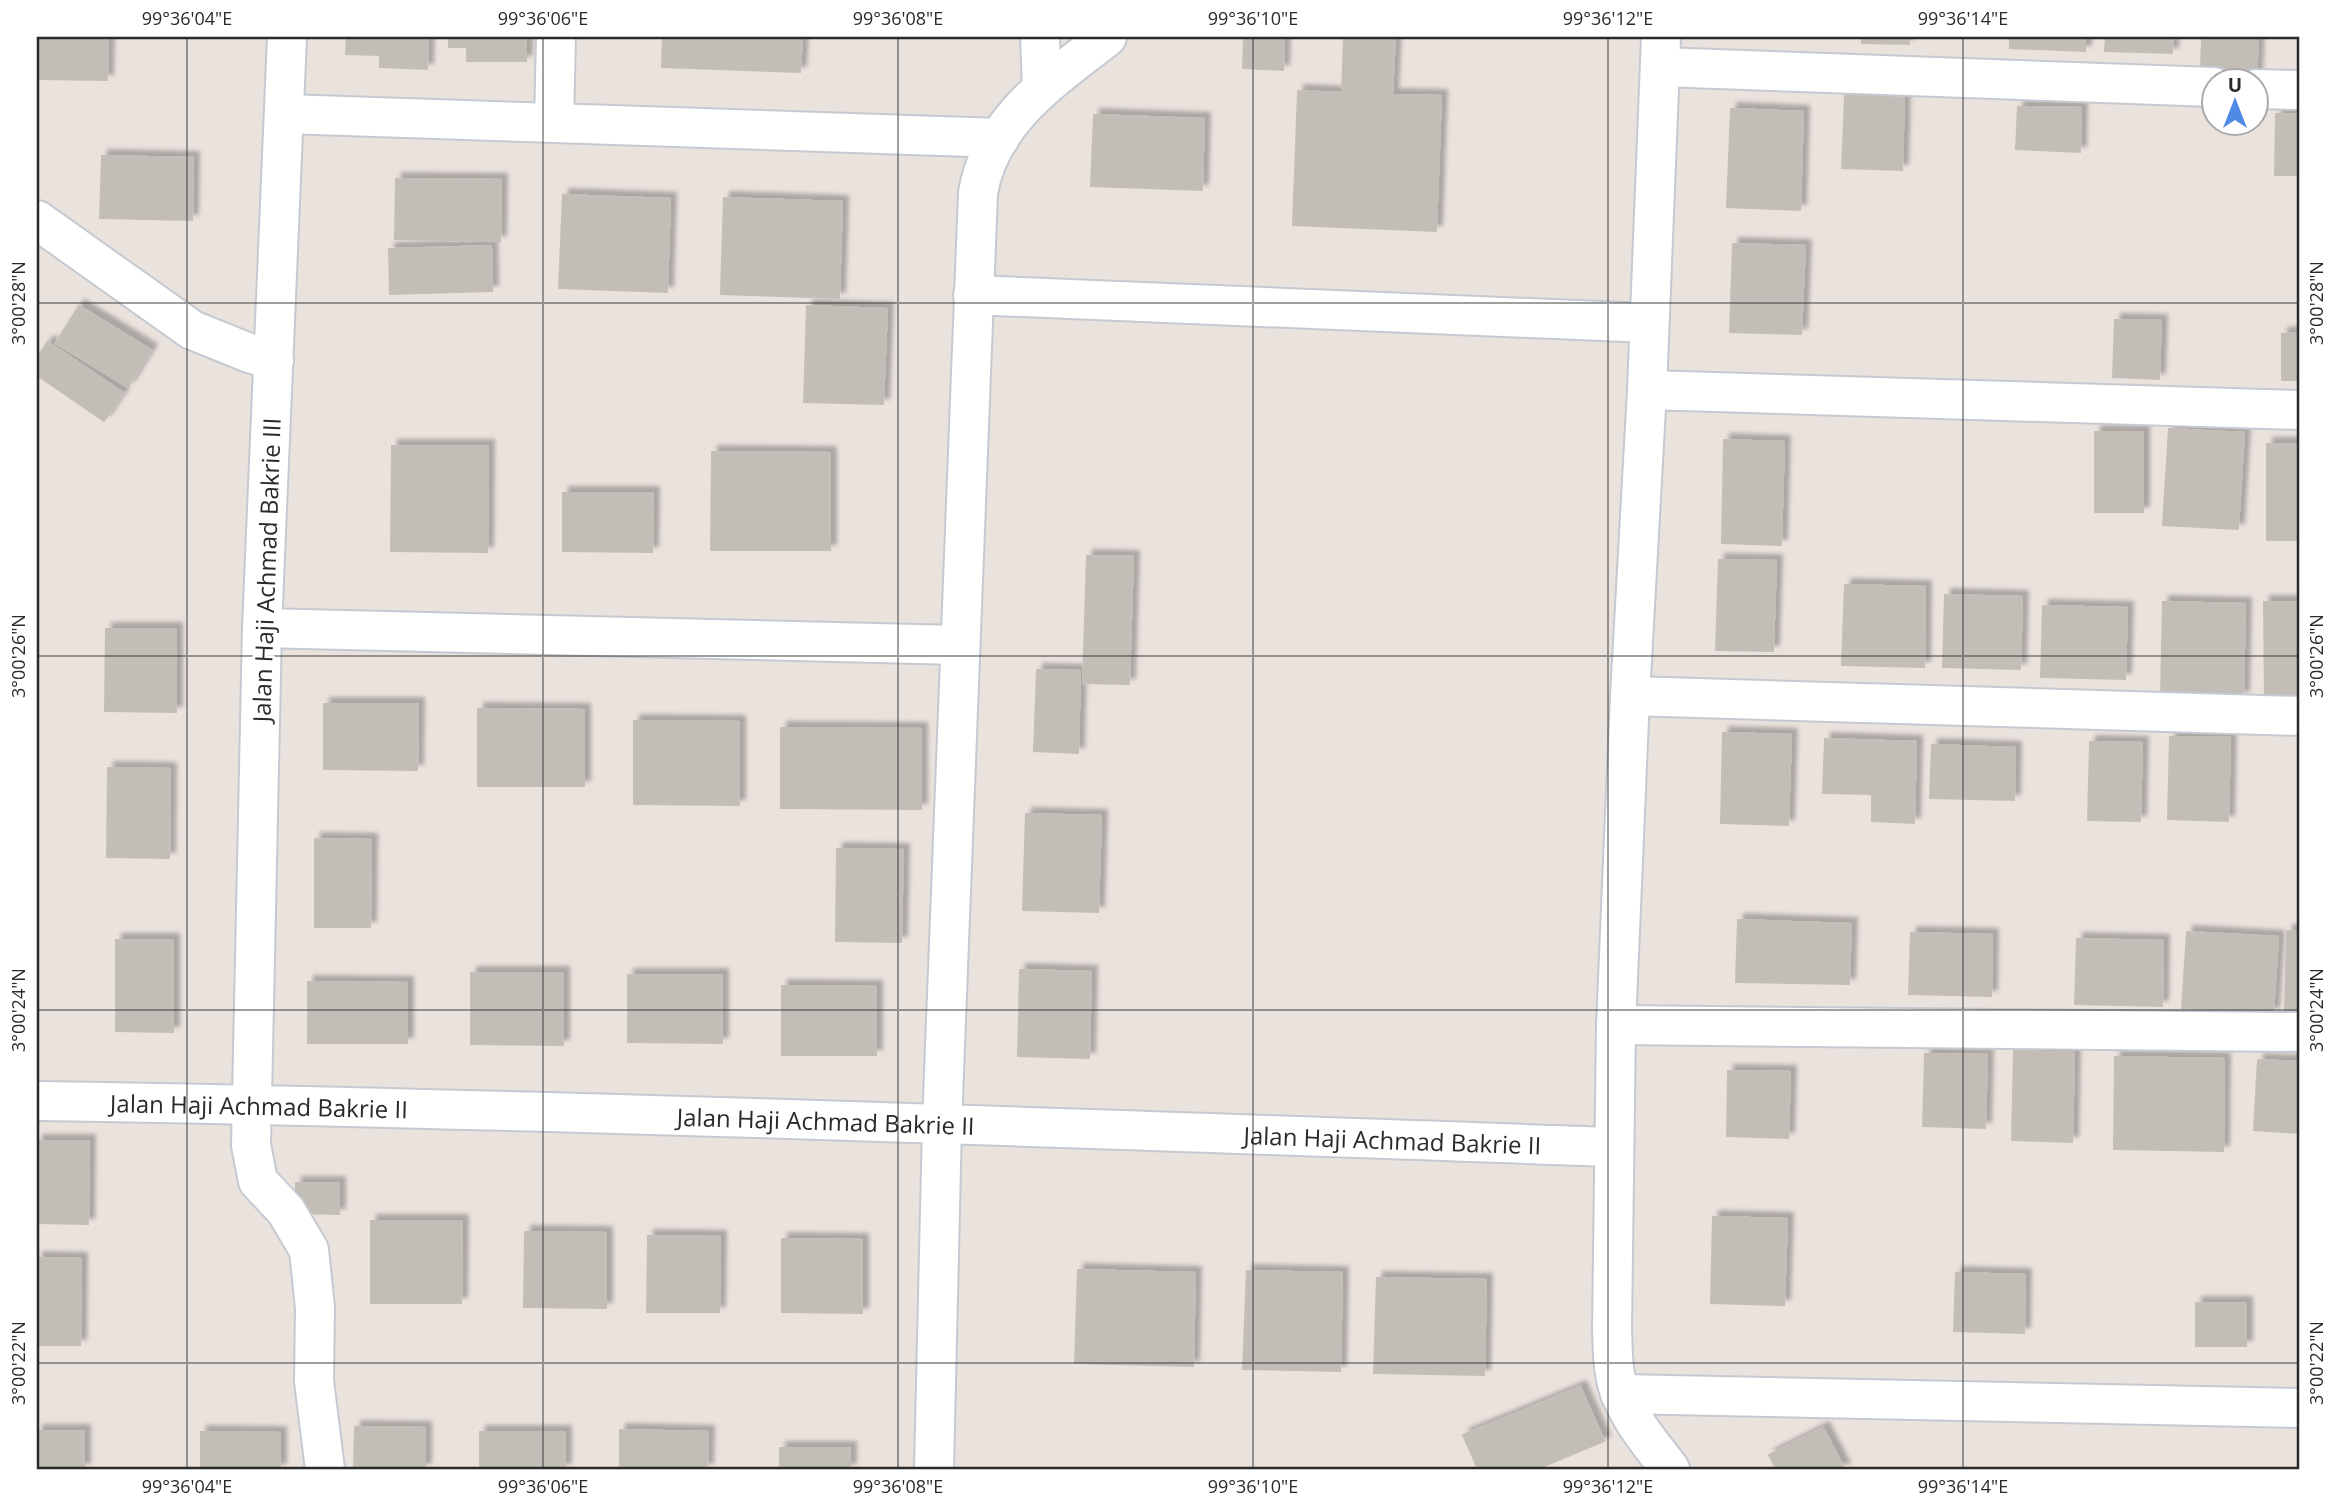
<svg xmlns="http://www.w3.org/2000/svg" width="2336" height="1506" viewBox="0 0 2336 1506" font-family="'Open Sans',sans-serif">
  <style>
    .building { fill: #c3bdb8; stroke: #c5bdb7; stroke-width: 2; filter: url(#shadow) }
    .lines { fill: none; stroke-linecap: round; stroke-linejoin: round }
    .street-casing { stroke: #c5cad2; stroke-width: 42 }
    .street { stroke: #fff; stroke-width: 38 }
    .ticks { fill: none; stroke: #2a2a2a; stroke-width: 2; stroke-opacity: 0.45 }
    .labels { text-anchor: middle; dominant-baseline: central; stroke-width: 6; stroke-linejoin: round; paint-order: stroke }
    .street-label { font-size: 24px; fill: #2a2a2a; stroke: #fff }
    .neatline { fill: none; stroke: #2a2a2a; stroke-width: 2.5 }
    .ticks-label { font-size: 18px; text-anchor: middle; fill: #2a2a2a }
  </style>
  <defs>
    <filter id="shadow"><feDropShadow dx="6" dy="-6" stdDeviation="2" flood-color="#0004"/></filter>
  </defs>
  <rect width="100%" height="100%" fill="#eae2dd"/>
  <g class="building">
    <polygon points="37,37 108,37 107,80 37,79"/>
    <polygon points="347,37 428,37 427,69 380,67 380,55 346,54"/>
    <polygon points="449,37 526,37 526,61 467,61 467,47 449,47"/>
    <polygon points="663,37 802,37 800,72 662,67"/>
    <polygon points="1244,37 1284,37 1283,70 1243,68"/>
    <polygon points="1344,37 1395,37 1392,95 1441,96 1436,231 1293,225 1298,91 1342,93"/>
    <polygon points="1862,37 1909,37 1909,44 1862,43"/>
    <polygon points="2010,37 2085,37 2085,51 2010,48"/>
    <polygon points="2106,37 2173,37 2172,53 2105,51"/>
    <polygon points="2224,37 2258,37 2256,79 2222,77 2222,68 2201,67 2202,40 2223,41"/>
    <polygon points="1845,96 1904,98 1902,170 1842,168"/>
    <polygon points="2018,107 2081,108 2080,152 2016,149"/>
    <polygon points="1731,109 1803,112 1800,210 1727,207"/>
    <polygon points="2276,114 2299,114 2299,175 2275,175"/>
    <polygon points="1094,115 1204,119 1202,190 1091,186"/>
    <polygon points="102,156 193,158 192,220 100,218"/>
    <polygon points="396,179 501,180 500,241 395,239"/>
    <polygon points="563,195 670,199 667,292 559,288"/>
    <polygon points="724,198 842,202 839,298 721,294"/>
    <polygon points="1733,244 1805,246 1801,334 1730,332"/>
    <polygon points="491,246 492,291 390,294 389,249"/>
    <polygon points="79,306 151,350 128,387 56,343"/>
    <polygon points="807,306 887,309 883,404 804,402"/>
    <polygon points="2115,320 2161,321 2159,379 2113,377"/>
    <polygon points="2299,333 2299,380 2282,380 2282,334"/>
    <polygon points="48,342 123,393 104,421 37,375 37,358"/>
    <polygon points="2169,429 2244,433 2238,529 2163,525"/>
    <rect x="2095" y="432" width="48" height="80"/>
    <polygon points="1724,440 1784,442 1781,545 1722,543"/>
    <rect x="2267" y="444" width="32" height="96"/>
    <polygon points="392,446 488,446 487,552 391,551"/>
    <polygon points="712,452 830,453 830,550 711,550"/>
    <polygon points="563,493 653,493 652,552 563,551"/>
    <polygon points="1087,556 1133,557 1129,684 1083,683"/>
    <polygon points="1719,560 1776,561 1773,651 1716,650"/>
    <polygon points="1845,585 1925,587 1924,667 1842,665"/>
    <polygon points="1945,595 2022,597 2020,669 1943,667"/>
    <polygon points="2163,602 2245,604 2243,697 2161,695"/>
    <polygon points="2264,602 2299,602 2299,703 2265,703"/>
    <polygon points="2043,606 2127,608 2125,679 2041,677"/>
    <polygon points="106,629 176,629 176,712 105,711"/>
    <polygon points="1037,670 1080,671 1078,753 1034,751"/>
    <polygon points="324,704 418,704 417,770 324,769"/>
    <polygon points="478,709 584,710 584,786 478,786"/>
    <polygon points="634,721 739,722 739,805 634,804"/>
    <polygon points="781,728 921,729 921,809 781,808"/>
    <polygon points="1723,733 1791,735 1788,825 1721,823"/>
    <polygon points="2170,737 2230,738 2228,821 2168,819"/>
    <polygon points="1825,739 1916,742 1914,823 1872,821 1872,794 1823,793"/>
    <polygon points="2090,742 2142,743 2140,821 2088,820"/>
    <polygon points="1932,745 2015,748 2014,800 1930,798"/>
    <polygon points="108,768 170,769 169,858 107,857"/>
    <polygon points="1026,814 1101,816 1098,912 1023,910"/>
    <polygon points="315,839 371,840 370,927 315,927"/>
    <polygon points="837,849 903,850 901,942 836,941"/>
    <polygon points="1738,920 1851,924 1849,984 1736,982"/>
    <polygon points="2287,931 2299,932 2299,1012 2285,1011"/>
    <polygon points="2187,932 2278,937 2273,1013 2182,1008"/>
    <polygon points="1911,933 1992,935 1991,996 1909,994"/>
    <polygon points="2077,939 2163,941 2162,1006 2075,1004"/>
    <polygon points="116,940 173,940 173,1032 116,1031"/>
    <polygon points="1020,970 1091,972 1089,1058 1018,1056"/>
    <polygon points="471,973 563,973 563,1045 471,1044"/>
    <polygon points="628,975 722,975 722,1043 628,1042"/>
    <polygon points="308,982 407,983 407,1043 308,1043"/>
    <polygon points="782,986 876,987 876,1055 782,1055"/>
    <polygon points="2014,1051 2074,1053 2072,1142 2012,1140"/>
    <polygon points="1925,1054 1987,1055 1985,1128 1923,1126"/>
    <polygon points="2115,1057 2224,1059 2223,1151 2114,1149"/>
    <polygon points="2258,1060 2299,1062 2299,1133 2254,1130"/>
    <polygon points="1728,1071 1790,1072 1788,1138 1727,1136"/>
    <polygon points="37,1141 89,1141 88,1224 37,1223"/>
    <polygon points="296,1183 339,1183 339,1214 296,1213"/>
    <polygon points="1713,1217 1787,1219 1784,1305 1711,1303"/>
    <polygon points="371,1221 462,1221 461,1303 371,1303"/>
    <polygon points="525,1232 606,1233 606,1308 524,1307"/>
    <polygon points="648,1236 720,1237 719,1312 647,1312"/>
    <polygon points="782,1239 862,1240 862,1313 782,1312"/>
    <polygon points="37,1258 81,1259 80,1345 37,1345"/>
    <polygon points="1078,1270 1195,1273 1193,1366 1075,1363"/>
    <polygon points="1247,1271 1342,1273 1340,1371 1243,1369"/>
    <polygon points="1956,1273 2025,1275 2024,1333 1954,1331"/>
    <polygon points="1377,1278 1486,1280 1484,1375 1374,1373"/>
    <rect x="2196" y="1303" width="50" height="43"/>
    <polygon points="1580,1387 1604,1441 1537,1469 1478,1469 1463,1435"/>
    <polygon points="355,1427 425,1428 425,1469 354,1469"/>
    <polygon points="1823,1428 1844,1469 1776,1469 1769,1455"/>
    <polygon points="620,1430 708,1432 707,1469 620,1469"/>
    <rect x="37" y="1431" width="47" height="38"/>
    <polygon points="201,1432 280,1433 280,1469 201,1469"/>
    <rect x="480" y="1432" width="85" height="37"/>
    <rect x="780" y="1448" width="70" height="21"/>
  </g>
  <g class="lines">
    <defs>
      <g id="street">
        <polyline points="287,37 262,628 251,1145 258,1181 286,1211 309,1250 315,1308 314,1381 325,1469"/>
        <polyline points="1040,37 1042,88"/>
        <path d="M1661 37 1647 390 1630 696 1616 1025 1612 1329C1613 1350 1612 1375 1621 1395 1632 1422 1652 1446 1670 1469"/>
        <polyline points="1660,67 2214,87"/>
        <polyline points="2256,89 2299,90"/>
        <polyline points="285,114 1000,138"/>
        <polyline points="554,122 556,37"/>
        <polyline points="37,220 192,330 249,353 274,360"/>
        <polyline points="973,295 1649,323"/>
        <polyline points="1647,390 2299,410"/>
        <polyline points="262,628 960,645"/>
        <polyline points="1630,696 2299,716"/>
        <polyline points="1616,1025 2299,1032"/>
        <path id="s1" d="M37 1101C563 1109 1088 1129 1614 1147"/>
        <polyline points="1620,1394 2299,1408"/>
        <path d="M934 1469 942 1124 978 193C990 120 1052 80 1107 37"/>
      </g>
    </defs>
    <use href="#street" class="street-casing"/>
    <use href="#street" class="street"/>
  </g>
  <path class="ticks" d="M187 37V1469M543 37V1469M898 37V1469M1253 37V1469M1608 37V1469M1963 37V1469M37 303H2299M37 656H2299M37 1010H2299M37 1363H2299"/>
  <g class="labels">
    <g class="street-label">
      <text transform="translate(266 570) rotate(-88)">Jalan Haji Achmad Bakrie III</text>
      <text stroke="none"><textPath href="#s1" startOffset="222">Jalan Haji Achmad Bakrie II</textPath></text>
      <text stroke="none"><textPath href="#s1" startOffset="789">Jalan Haji Achmad Bakrie II</textPath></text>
      <text stroke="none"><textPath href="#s1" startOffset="1356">Jalan Haji Achmad Bakrie II</textPath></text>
    </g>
  </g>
  <rect width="2336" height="1506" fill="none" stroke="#ffffff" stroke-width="77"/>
  <g transform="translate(2235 102)"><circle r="33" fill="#ffffff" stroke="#aaaaaa" stroke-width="2"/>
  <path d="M0-5L12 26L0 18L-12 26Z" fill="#4f8be5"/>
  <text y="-10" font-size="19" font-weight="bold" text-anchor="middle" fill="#2a2a2a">U</text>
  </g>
  <rect x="38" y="38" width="2260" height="1430" class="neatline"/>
  <g class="ticks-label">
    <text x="187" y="25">99°36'04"E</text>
    <text x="543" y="25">99°36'06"E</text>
    <text x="898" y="25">99°36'08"E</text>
    <text x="1253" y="25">99°36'10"E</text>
    <text x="1608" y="25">99°36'12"E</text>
    <text x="1963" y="25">99°36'14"E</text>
    <text transform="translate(19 303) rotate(-90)" y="6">3°00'28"N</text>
    <text transform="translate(2317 303) rotate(-90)" y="6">3°00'28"N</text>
    <text transform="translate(19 656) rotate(-90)" y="6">3°00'26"N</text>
    <text transform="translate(2317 656) rotate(-90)" y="6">3°00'26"N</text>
    <text transform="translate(19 1010) rotate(-90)" y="6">3°00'24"N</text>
    <text transform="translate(2317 1010) rotate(-90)" y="6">3°00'24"N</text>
    <text transform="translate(19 1363) rotate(-90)" y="6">3°00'22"N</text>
    <text transform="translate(2317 1363) rotate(-90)" y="6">3°00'22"N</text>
    <text x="187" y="1493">99°36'04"E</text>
    <text x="543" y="1493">99°36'06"E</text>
    <text x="898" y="1493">99°36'08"E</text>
    <text x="1253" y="1493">99°36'10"E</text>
    <text x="1608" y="1493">99°36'12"E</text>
    <text x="1963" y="1493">99°36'14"E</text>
  </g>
</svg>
